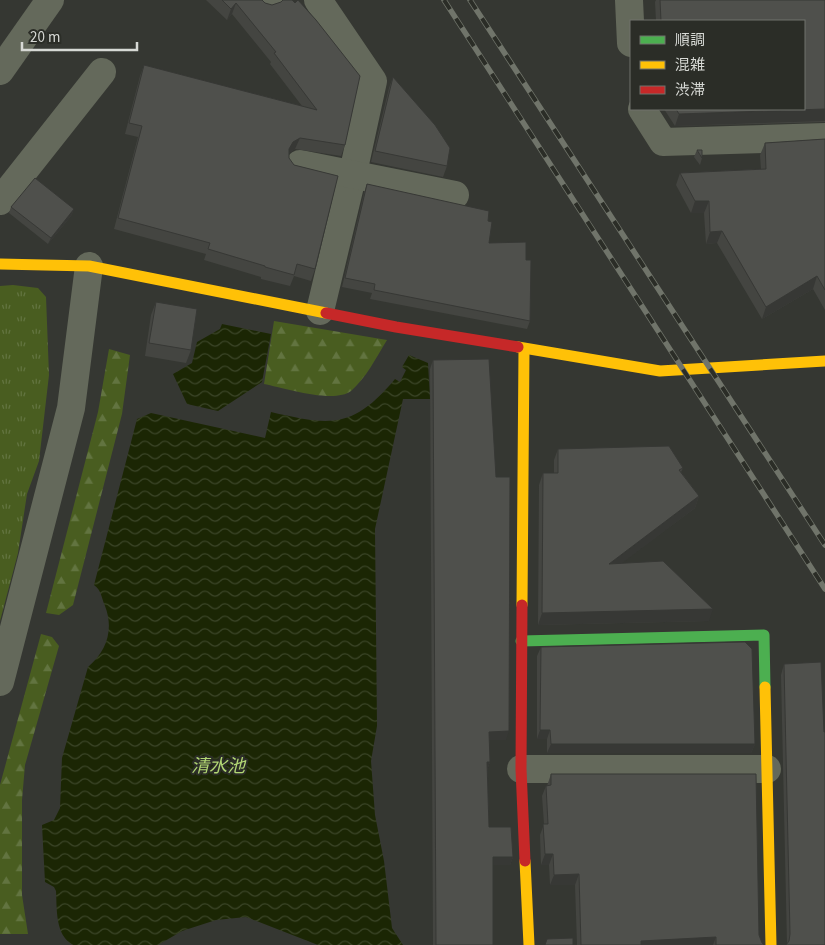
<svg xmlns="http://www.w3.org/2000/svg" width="825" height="945" viewBox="0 0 825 945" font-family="'Source Sans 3','Noto Sans JP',sans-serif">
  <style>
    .forest { fill: url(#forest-firs) }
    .park { fill: url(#park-tufts) }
    .water { fill: url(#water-waves) }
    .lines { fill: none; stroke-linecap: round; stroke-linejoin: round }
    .street { stroke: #64695b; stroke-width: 28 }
    .fast { stroke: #4caf50; stroke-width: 11 }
    .slow { stroke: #ffc107; stroke-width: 11 }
    .jam { stroke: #c62828; stroke-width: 11 }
    .rail-casing { stroke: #70746a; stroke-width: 5.5 }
    .rail { stroke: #2b2d27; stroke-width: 4; stroke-dasharray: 11; stroke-linecap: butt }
    .wall { fill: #444541 }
    .shaded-wall { fill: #373835 }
    .building { fill: #4f504c; stroke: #373835 }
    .labels { text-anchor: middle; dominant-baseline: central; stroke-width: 4; stroke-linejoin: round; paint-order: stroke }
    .water-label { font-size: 18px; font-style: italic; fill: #b2d774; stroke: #2b2d27 }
  </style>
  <defs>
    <pattern id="forest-firs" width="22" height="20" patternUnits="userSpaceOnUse" patternTransform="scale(1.25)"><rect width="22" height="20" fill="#495d20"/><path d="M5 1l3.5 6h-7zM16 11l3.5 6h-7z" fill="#627440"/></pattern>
    <pattern id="park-tufts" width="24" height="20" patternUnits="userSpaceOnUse" patternTransform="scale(1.25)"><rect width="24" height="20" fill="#495d20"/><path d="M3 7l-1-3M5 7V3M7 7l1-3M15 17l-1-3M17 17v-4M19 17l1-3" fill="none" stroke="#627440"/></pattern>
    <pattern id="water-waves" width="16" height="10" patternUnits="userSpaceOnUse" patternTransform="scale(1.25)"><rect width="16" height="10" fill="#1b2604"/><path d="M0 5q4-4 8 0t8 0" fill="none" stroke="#3b4528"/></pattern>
  </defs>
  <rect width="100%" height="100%" fill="#353732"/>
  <g class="forest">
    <path d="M274 321 387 340C376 358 366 378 351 391 334 404 284 388 264 384Z"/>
    <polygon points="109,349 130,355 122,414 73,605 59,615 46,613 98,412"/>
    <polygon points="41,634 52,637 59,646 25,765 22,800 22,895 28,934 0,934 0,785"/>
  </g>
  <polygon class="park" points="13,285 38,288 46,297 49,375 39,461 27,494 18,553 0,621 0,286"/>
  <g class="water">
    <polygon points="222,324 271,334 262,382 218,411 187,404 173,374 192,363 197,342 220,329"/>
    <path d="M409 355 428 363 430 399H403L375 529 377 726 371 761 375 815 384 861 392 928 403 945H318L246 917 216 920 182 931 158 945H73C55 935 57 909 56 891L54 887 45 882 42 825 54 820 60 808 62 758 88 667C107 651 114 629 105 606 101 597 102 591 94 585L137 419 151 413 265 438 271 412C331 426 353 429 395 379L400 382 406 370 402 367Z"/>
  </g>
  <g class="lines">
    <g class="street">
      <polyline points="268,0 269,0"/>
      <polyline points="318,0 373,81 353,173 320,311"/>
      <polyline points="629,0 631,43"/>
      <polyline points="0,71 50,0"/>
      <polyline points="642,109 663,142 825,137"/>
      <polyline points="300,164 455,195"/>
      <polyline points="0,201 102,72"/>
      <polyline points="0,682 71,408 89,266"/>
      <polyline points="521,769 767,769"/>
    </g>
    <polyline class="fast" points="521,641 764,635 765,687"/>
    <g class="slow">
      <polyline points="0,264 89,266 326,313"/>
      <polyline points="518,347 660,371 825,361"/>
      <polyline points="522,605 524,349"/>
      <polyline points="765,687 771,945"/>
      <polyline points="525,861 529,945"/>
    </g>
    <g class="jam">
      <polyline points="326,313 396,327 518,347"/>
      <polyline points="522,605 521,769 525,861"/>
    </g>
    <defs>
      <g id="rail">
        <polyline points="444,0 825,589"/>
        <polyline points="470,0 825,545"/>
      </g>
    </defs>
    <use href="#rail" class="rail-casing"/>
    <use href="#rail" class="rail"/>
  </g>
  <g class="wall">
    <polygon points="206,0 262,0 345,145 341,156 295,149 289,153 289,158 315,269 311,281 294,276 290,286 261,279 261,277 204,260 206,254 114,229 138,137 125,134 140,76 144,65 302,106 270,64 271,62 232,14 227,20"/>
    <polygon points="656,0 825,0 825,122 675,126 664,109 804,109 804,21 656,21 655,2"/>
    <polygon points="393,77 447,166 443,177 371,162 389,88"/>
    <polygon points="825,139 825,310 813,289 762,319 717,243 706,244 704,213 691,213 676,185 680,173 761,169 760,155 765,143"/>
    <polygon points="697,150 702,158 700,165 694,157"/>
    <polygon points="367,184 488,221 489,243 526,260 530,321 527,329 370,299 372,293 342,287 364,193"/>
    <polygon points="11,207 74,209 71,216 48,244 9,213"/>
    <polygon points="156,302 191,350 186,363 145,356 151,315"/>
    <polygon points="433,360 506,740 489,740 490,762 487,770 489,827 513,857 510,865 493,865 493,945 433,945 430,369"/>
    <polygon points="558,449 683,468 681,472 699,496 695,508 621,563 709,621 538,625 539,485 543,473 554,473 554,460"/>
    <polygon points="541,647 755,744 751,753 547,753 547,739 537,739 537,656"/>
    <polygon points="784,664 824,732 825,945 787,944 781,675"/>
    <polygon points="551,774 759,935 762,943 764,945 577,945 575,885 550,885 549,865 541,865 540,835 544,824 542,796 546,786 547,786"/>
  </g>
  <g class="shaded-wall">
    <polygon points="236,3 232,14 227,20 231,9"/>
    <polygon points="825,109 825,121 675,126 679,114"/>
    <polygon points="300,138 295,149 289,153 289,149 293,142"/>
    <polygon points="695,201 709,201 704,213 691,213"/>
    <polygon points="74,209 71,216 48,244 51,238"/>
    <polygon points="722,231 717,243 706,244 710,232"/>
    <polygon points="817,276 813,289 762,319 766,307"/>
    <polygon points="699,496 695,508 605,576 609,564"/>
    <polygon points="713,609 709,621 538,625 542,613"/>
    <polygon points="540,730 550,730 547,739 537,739"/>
    <polygon points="509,731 506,740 486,740 489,732"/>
    <polygon points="551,744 755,744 751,753 547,753"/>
    <polygon points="487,762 490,762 487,770"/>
    <polygon points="545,854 553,854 549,865 541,865"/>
    <polygon points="493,857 513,857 510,865 490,865"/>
    <polygon points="579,874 575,885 550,885 554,875"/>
    <polygon points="716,937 713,945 640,945 641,941"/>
  </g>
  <g class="building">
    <polygon points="222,0 262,0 265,3 272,5 281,2 283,0 292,0 295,3 298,0 316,20 360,76 345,145 300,138 293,142 289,149 289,158 294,165 338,176 315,269 297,264 294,275 265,267 265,266 208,249 210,243 118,218 142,126 129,123 144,65 317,110 274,53 276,52 236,3 231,9"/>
    <polygon points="660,0 825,0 825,109 679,114 676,109 804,109 804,21 661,21"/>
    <polygon points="393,77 435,125 450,148 447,166 375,151"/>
    <polygon points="825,139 825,290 817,276 766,307 722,231 710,232 709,201 695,201 680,173 766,169 765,143"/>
    <polygon points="697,150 702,150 702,158"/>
    <polygon points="35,178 74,209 51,238 11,207"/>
    <polygon points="367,184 489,211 488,221 492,222 489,243 526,242 526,260 531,260 530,321 374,290 375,284 345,278"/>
    <polygon points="156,302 197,309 191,350 149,343"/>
    <polygon points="489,359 496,477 510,477 509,731 489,732 490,762 487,762 489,827 511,827 513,857 493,857 493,945 436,945 433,360"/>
    <polygon points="669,446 683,468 679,470 699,496 609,564 663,561 713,609 542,613 543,473 558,473 558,449"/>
    <polygon points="745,642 752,649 755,744 551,744 550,730 540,730 541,647"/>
    <polygon points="821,662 824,732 825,732 825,945 786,945 789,941 790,934 784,664"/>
    <polygon points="551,774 756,774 759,935 762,943 764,945 716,945 716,937 641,941 641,945 581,945 579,874 554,875 553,854 545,854 543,824 548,824 546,786 551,785"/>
    <polygon points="573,938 573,945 545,945 547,939"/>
  </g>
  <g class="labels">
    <g class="water-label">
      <text x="218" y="766">清水池</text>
    </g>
  </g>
  <rect x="630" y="20" width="175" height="90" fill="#2b2d27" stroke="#70726d"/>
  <rect x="640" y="36" width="25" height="8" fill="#4caf50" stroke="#70726d"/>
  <text x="675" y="45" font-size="15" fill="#d7d9d5">順調</text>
  <rect x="640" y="61" width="25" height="8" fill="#ffc107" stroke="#70726d"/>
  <text x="675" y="70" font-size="15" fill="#d7d9d5">混雑</text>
  <rect x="640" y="86" width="25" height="8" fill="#c62828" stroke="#70726d"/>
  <text x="675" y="95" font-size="15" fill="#d7d9d5">渋滞</text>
  <path d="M22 42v8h115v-8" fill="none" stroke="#d7d9d5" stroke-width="2.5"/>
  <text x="30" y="42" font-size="15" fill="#d7d9d5" stroke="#2b2d27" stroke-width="4" paint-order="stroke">20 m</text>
</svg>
